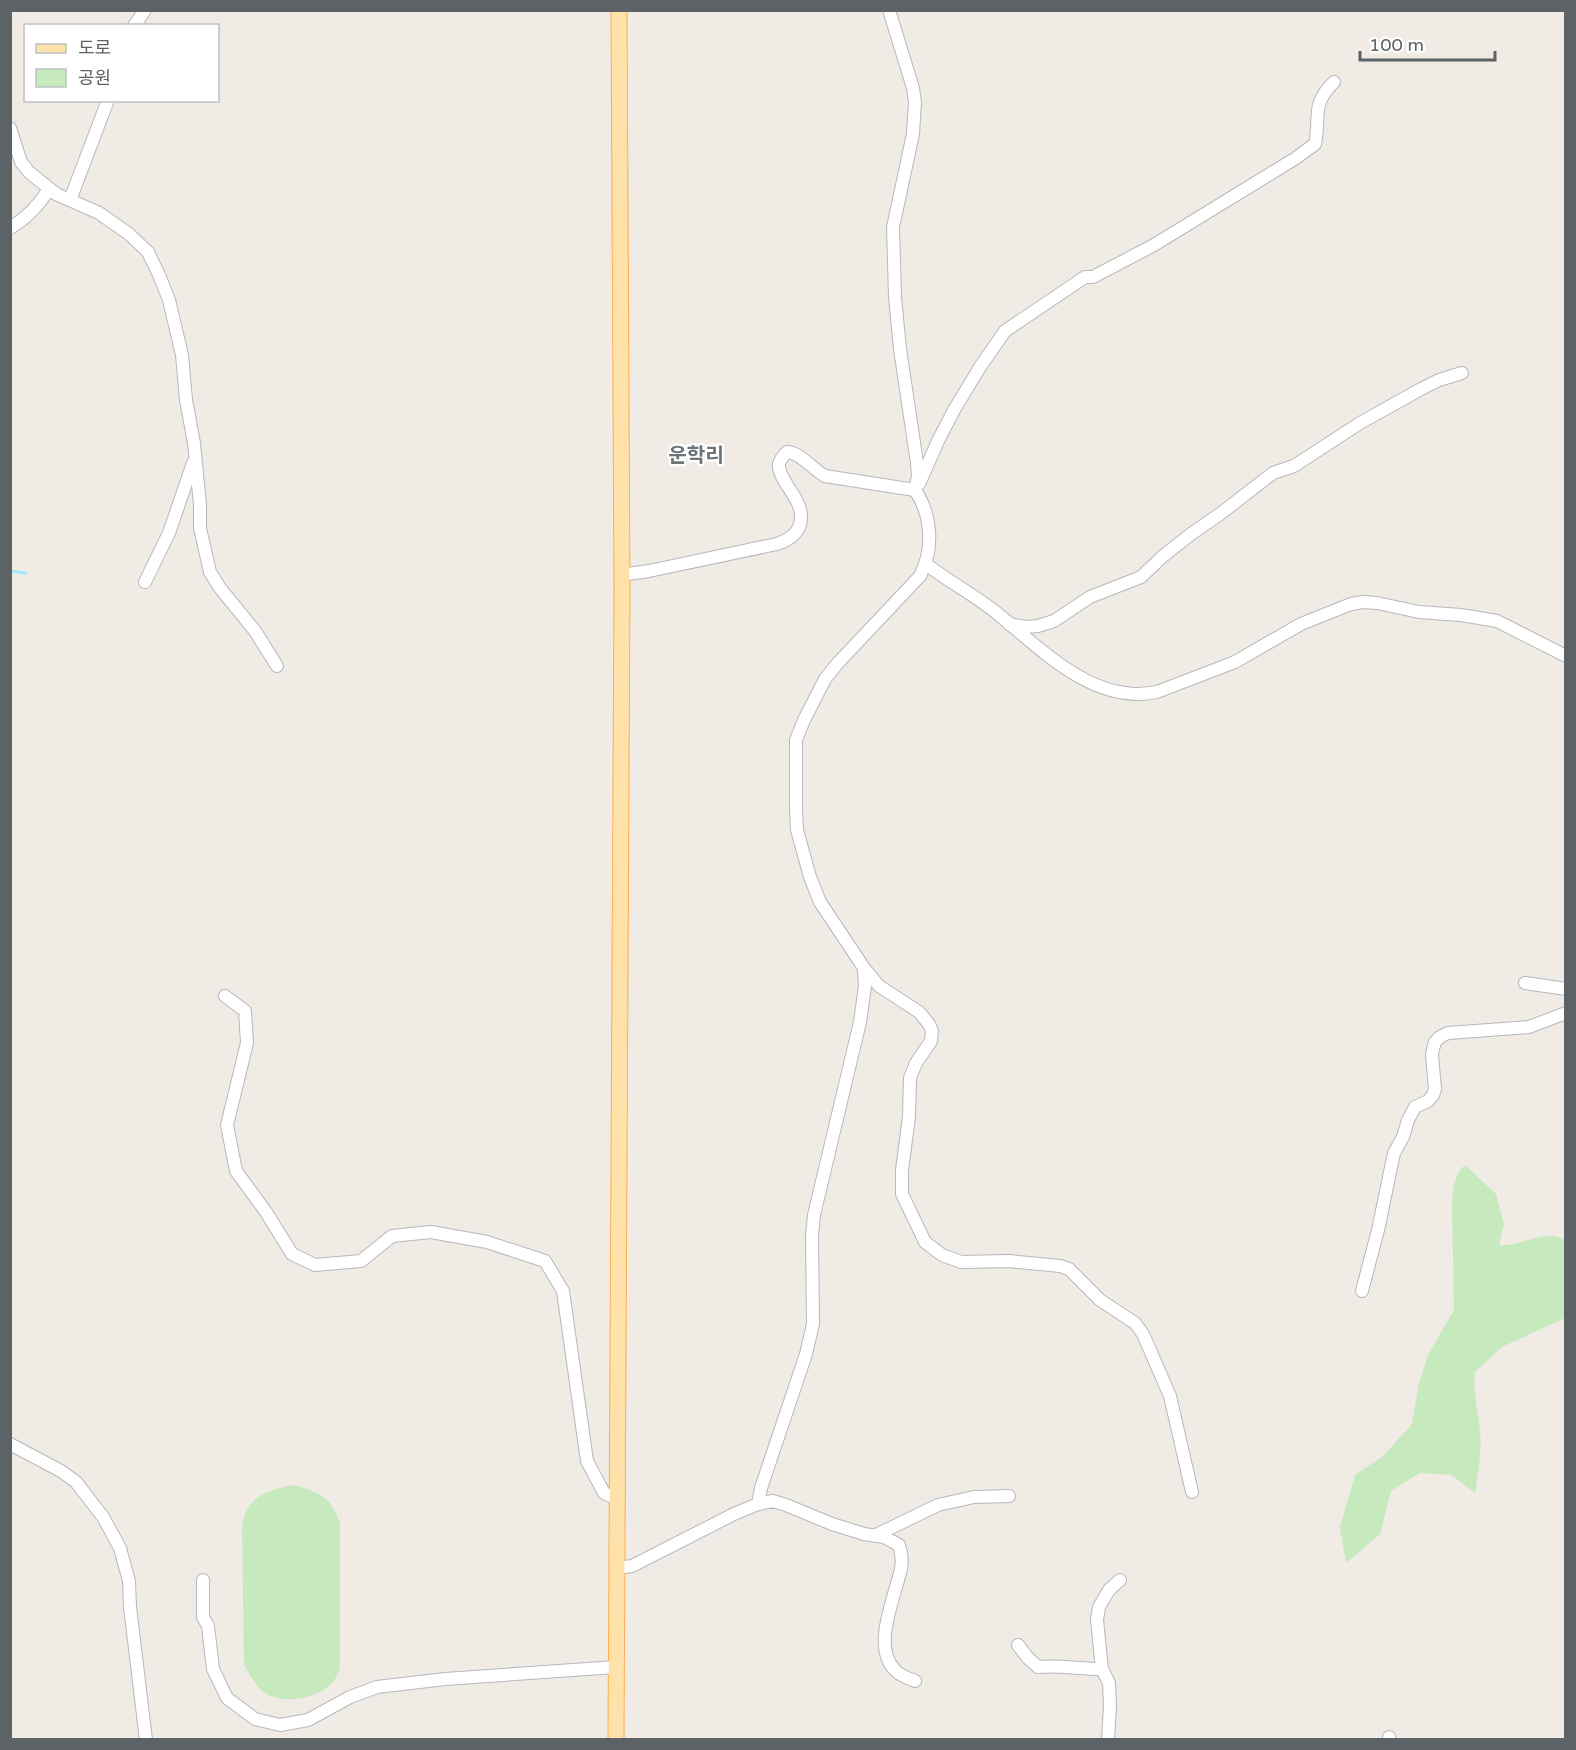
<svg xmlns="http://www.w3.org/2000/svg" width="1576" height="1750" viewBox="0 0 1576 1750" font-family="'Varela Round','Noto Sans KR',sans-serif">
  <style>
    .green { fill: #c6eabe }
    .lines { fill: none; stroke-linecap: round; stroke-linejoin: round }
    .stream { stroke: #a5e8ff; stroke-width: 3 }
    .minor-casing { stroke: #b5b8bc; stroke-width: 14 }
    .major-casing { stroke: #ffad4e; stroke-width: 17 }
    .minor { stroke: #fff; stroke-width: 12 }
    .major { stroke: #ffe1aa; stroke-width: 15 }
    .labels { text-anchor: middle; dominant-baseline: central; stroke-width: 4.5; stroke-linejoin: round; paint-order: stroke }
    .quarter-label { font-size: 20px; font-weight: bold; fill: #6d7478; stroke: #fff }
  </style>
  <rect width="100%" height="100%" fill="#f0ebe4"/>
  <g class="green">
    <path d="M1465 1165 1496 1194 1504 1224 1499 1245C1520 1247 1545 1228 1565 1240V1318L1502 1347 1475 1372C1472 1394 1479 1411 1480 1432 1482 1453 1478 1472 1475 1493L1451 1475 1420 1473 1391 1491 1380 1534 1346 1563 1340 1527 1355 1475 1383 1456 1412 1424 1419 1383 1428 1355 1454 1310 1452 1207C1453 1192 1453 1176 1465 1165Z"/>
    <path d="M295 1485C321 1494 330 1496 340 1523V1664C339 1693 295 1706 271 1696 258 1691 250 1676 244 1664L242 1525C247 1496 269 1489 295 1485Z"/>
  </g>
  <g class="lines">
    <polyline class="stream" points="10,571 26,573"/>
    <defs>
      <g id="minor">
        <path d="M889 10 913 88 915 102 913 134 893 227 895 297 900 349 917 463 918 476 915 490C932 515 934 549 920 576L837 664 825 679 804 720 796 740V810L797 830 810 877 820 902 864 968 879 986 919 1012 929 1024 932 1031 931 1041 916 1063 910 1078 909 1117 902 1170V1194L925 1242 942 1255 961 1262 1009 1261 1060 1266 1069 1269 1100 1300 1135 1323 1143 1334 1170 1396 1192 1492"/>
        <polyline points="134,26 145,10"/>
        <polyline points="10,128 21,162 29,172 56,194 99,213 129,234 148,252 159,275 169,300 182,355 186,400 194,443 200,505 200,528 210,572 220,588 255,631 277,666"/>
        <polyline points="70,200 108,100"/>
        <path d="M10 228C27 218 39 205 49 189"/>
        <path d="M919 484 938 441 954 410 980 367 1005 331 1085 277H1093L1154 245 1296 158 1315 144C1321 116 1310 106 1334 82"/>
        <path d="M926 564C949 582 975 595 998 614 1042 650 1094 705 1157 692L1235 662 1301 624 1351 604 1363 602 1377 603 1419 612 1461 615 1497 621 1566 656"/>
        <path d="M621 575 649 571 777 544C789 540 800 533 801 519 803 498 777 480 779 464 780 459 784 455 787 452 800 452 812 469 825 476L915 490"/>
        <polyline points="145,582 169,533 193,463"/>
        <polyline points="1009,624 1026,627 1038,626 1054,621 1090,597 1141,577 1162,557 1191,534 1220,514 1273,473 1294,466 1360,423 1421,389 1439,380 1462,373"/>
        <polyline points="1525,983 1566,989"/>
        <polyline points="225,996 245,1011 247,1043 227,1125 236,1171 266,1212 292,1254 315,1265 361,1261 392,1236 431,1232 487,1242 545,1261 563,1291 587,1461 604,1493 617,1499"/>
        <polyline points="1362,1291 1378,1230 1394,1153 1403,1137 1408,1120 1415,1107 1428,1101 1433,1095 1435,1089 1432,1055 1433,1049 1435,1042 1440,1037 1448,1033 1529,1027 1566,1013"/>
        <polyline points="10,1444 61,1471 76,1482 103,1517 120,1548 129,1581 130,1607 146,1740"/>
        <polyline points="758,1504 761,1488 806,1354 813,1324 812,1235 814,1215 860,1022 865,986 864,969"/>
        <polyline points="876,1535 938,1505 974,1497 1009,1496"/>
        <path d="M617 1568 632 1566 734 1514 758 1504 773 1501 786 1505 832 1524 864 1534 884 1537 899 1545C901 1552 903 1560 901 1568 896 1595 871 1646 895 1670 900 1676 908 1678 915 1681"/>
        <polyline points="203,1580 203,1617 208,1626 213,1669 227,1698 255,1719 280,1725 308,1720 350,1697 377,1687 445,1679 616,1667"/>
        <path d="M1018 1645 1028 1658 1038 1667C1059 1665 1080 1669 1102 1669"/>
        <polyline points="1108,1740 1110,1706 1109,1683 1102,1669 1097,1620 1099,1607 1109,1590 1120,1580"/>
        <polyline points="1389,1740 1389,1737"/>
      </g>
      <polyline id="major" points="616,1740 622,589 619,10"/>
    </defs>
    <use href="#minor" class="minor-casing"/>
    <use href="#major" class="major-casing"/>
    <use href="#minor" class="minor"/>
    <use href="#major" class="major"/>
  </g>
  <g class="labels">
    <g class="quarter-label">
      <text x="696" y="456">운학리</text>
    </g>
  </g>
  <rect width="1576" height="1750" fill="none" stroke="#5c6266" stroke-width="24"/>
  <rect x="24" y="24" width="195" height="78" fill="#ffffff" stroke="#bec0c2" stroke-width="1.5"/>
  <rect x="36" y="44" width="30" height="9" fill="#ffe1aa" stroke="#bec0c2" stroke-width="1.5"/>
  <text x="78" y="54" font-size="18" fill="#5c6266">도로</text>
  <rect x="36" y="69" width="30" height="18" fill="#c6eabe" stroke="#bec0c2" stroke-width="1.5"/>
  <text x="78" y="84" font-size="18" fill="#5c6266">공원</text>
  <path d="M1360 51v9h135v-9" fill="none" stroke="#5c6266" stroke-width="3"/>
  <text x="1369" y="51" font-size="18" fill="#5c6266" stroke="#ffffff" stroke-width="4.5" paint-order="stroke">100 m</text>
</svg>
